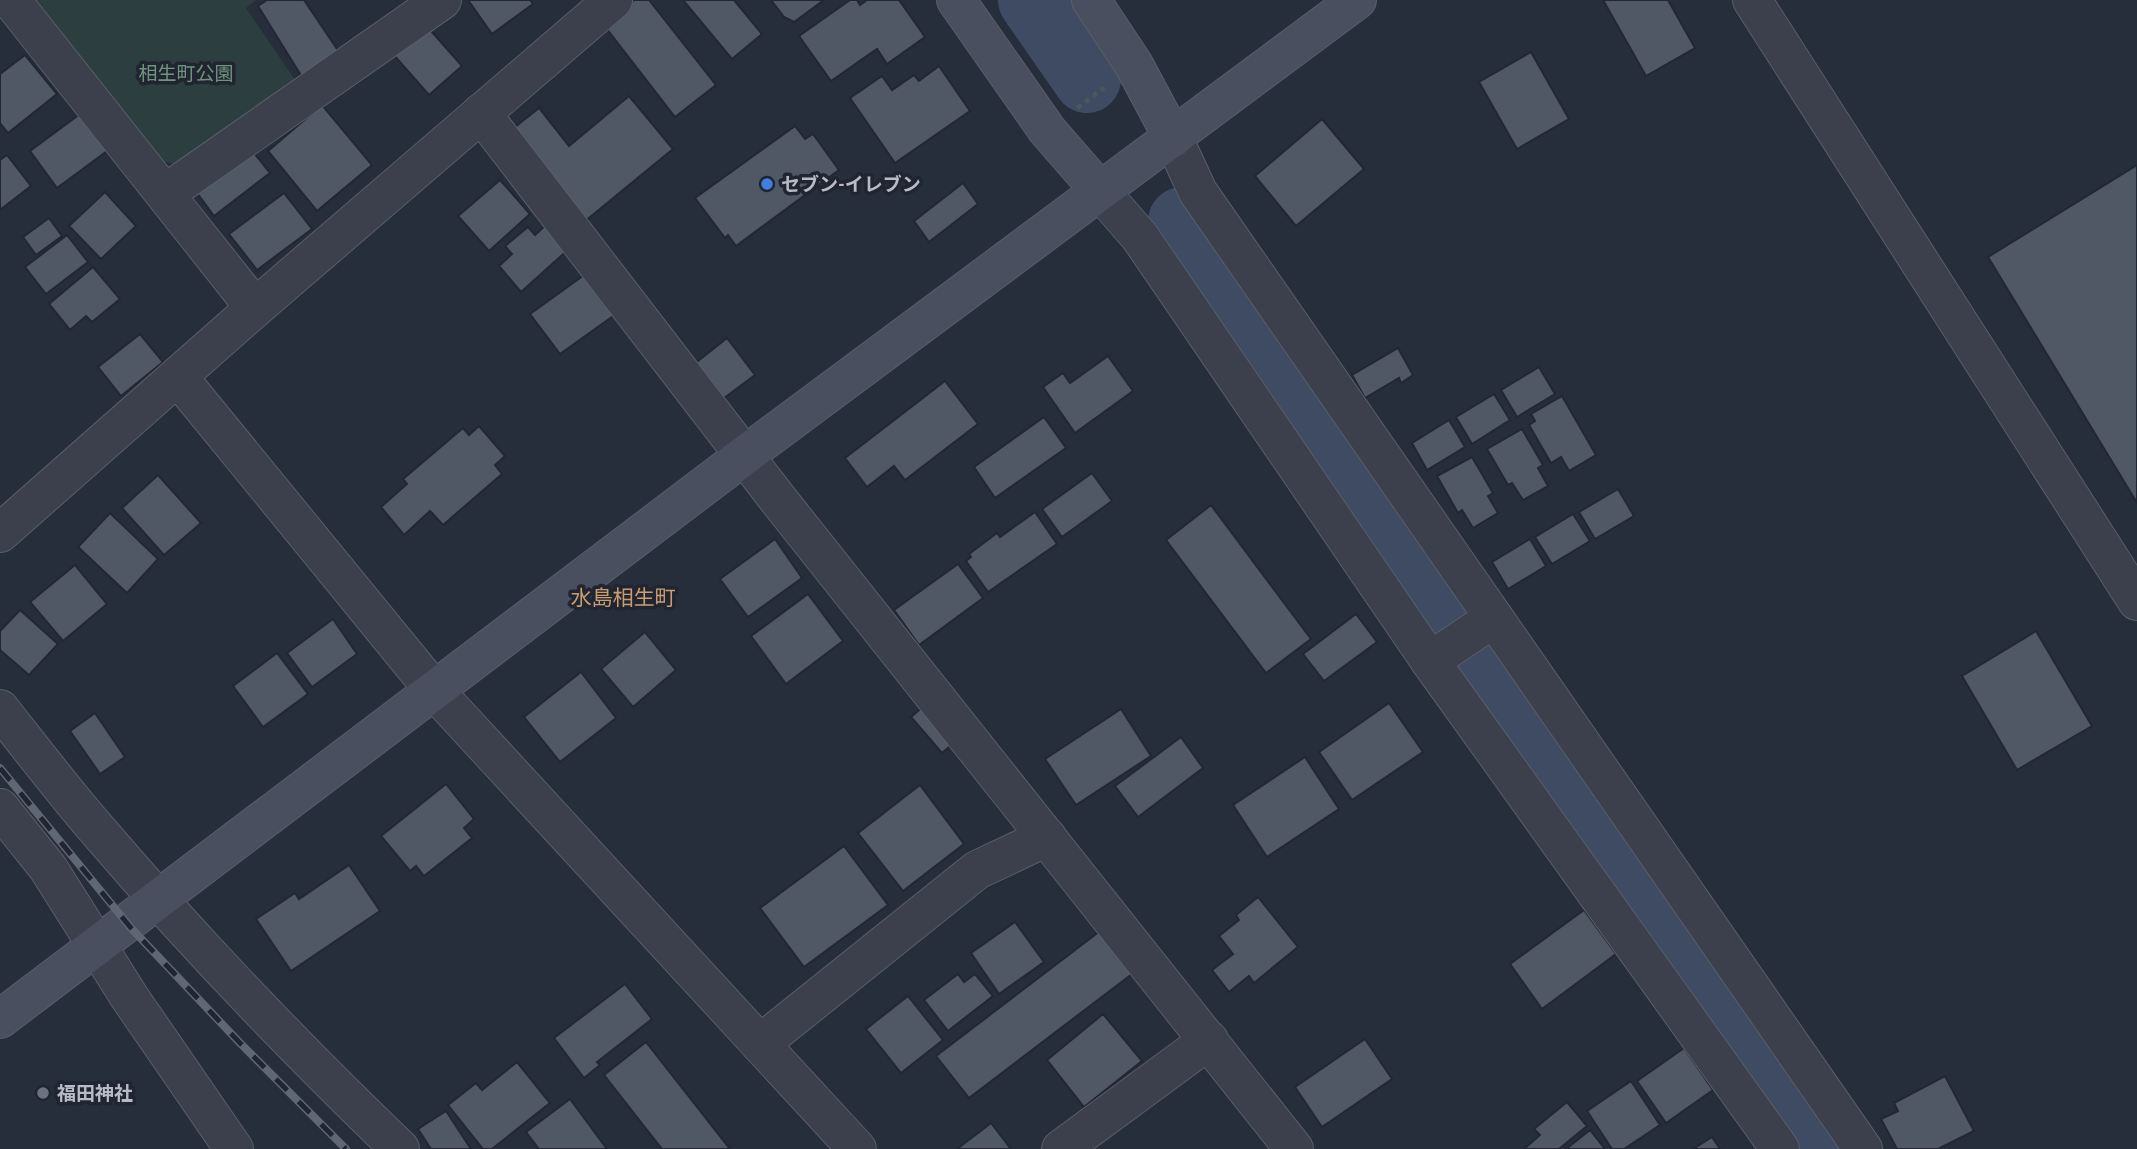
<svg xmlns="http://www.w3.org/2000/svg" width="2137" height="1149" viewBox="0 0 2137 1149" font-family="'Roboto Condensed','Noto Sans JP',sans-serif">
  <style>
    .green { fill: #2d3e40 }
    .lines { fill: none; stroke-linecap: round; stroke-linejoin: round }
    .stream { stroke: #3f4b62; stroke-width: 10 }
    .river { stroke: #3f4b62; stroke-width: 68 }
    .building { fill: #505866; stroke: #222733; stroke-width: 2 }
    .street-casing { stroke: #595e6a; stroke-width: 40 }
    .secondary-casing { stroke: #595e6a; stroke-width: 40 }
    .path { stroke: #4b595d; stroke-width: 4.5; stroke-dasharray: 5 5; stroke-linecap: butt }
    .street { stroke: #3b404c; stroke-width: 38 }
    .secondary { stroke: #494f5e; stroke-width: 38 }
    .rail-casing { stroke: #5f6674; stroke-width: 8 }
    .rail { stroke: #202531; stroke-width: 5; stroke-dasharray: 16; stroke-linecap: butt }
    .shop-dot { fill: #3f7fe0; stroke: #202531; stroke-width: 2.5 }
    .worship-dot { fill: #6b7280; stroke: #202531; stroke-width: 2.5 }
    .labels { text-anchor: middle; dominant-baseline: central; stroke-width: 7; stroke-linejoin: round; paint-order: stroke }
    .park-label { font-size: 19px; fill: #71957c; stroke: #202531 }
    .poi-label { font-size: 19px; font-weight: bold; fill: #b7bbc7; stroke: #202531; text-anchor: start }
    .neighbourhood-label { font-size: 21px; fill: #c89d70; stroke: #202531 }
  </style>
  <rect width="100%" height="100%" fill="#272e3b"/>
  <polygon class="green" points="31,0 256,0 246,8 297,83 183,165 164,162"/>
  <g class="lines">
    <g class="stream">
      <polyline points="1003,0 1066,94"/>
      <polyline points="1166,234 1465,671 1703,1009"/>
      <polyline points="1789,1131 1802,1149"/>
    </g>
    <g class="river">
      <polyline points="1032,0 1087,79"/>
      <polyline points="1182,221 1572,792 1826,1149"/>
    </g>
  </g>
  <g class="building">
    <polygon points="267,0 304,0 341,55 302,77 258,6"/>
    <polygon points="468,0 530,0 533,4 492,34"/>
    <polygon points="634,0 649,0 716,85 675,117 603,24"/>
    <polygon points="683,0 734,0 762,34 732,59"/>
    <polygon points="771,0 824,0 794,22 784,17"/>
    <polygon points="850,0 857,0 860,5 867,0 899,0 925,37 887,64 877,49 831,81 799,36"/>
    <polygon points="1603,0 1668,0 1695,48 1646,76"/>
    <polygon points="425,24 462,66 429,95 392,53"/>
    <polygon points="1531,52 1569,119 1517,149 1479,82"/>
    <polygon points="25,55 57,94 8,133 0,123 0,74"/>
    <polygon points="939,66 970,111 895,163 850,98 882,76 892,90 914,75 919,81"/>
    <polygon points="629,96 673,149 584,222 510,131 539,108 569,146"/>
    <polygon points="322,105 372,165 317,211 268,151"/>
    <polygon points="80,114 107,151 57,188 30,151"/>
    <polygon points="1322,119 1364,169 1296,226 1255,176"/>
    <polygon points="795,126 805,139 813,134 839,170 736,246 728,235 725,238 695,198"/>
    <polygon points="247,144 270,173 214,216 192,186"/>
    <polygon points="7,155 31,186 0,210 0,160"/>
    <polygon points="2137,165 2137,503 1988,257"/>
    <polygon points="500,180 530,214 489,251 458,216"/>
    <polygon points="963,183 978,204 929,242 914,221"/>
    <polygon points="105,192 136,226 101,259 69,226"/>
    <polygon points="284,193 312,229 257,270 229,234"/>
    <polygon points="49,218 62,236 36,255 23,237"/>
    <polygon points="548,223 570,248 521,292 499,266 512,254 505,246 528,227 535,235"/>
    <polygon points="67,235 88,262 46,294 25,267"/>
    <polygon points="93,267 120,299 92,322 86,316 70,330 49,304"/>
    <polygon points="587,273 616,314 560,354 530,314"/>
    <polygon points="140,334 163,362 121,396 98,367"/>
    <polygon points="727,338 755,375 720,401 693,365"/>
    <polygon points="1398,348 1413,375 1401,383 1399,378 1365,398 1352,375"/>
    <polygon points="1108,356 1133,391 1075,433 1043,387 1063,373 1070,383"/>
    <polygon points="1539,367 1555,394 1517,417 1501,390"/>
    <polygon points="945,381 978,424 905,480 894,466 867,487 845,458"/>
    <polygon points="1494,394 1510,420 1472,444 1456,417"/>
    <polygon points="1562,396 1596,455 1569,471 1561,457 1551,463 1529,425 1535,421 1531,414"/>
    <polygon points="1044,417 1066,448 995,498 974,467"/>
    <polygon points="1449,420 1465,447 1427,470 1412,443"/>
    <polygon points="479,426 505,456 495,465 502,474 443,525 430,511 404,535 381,507 407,484 403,479 463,428 469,435"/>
    <polygon points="1522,429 1543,465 1538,468 1548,486 1523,500 1512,483 1508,485 1487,449"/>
    <polygon points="1472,457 1493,493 1488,496 1498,513 1473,528 1462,510 1458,513 1437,476"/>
    <polygon points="1092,473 1112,501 1062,537 1042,509"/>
    <polygon points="158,475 201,523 164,555 122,508"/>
    <polygon points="1618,489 1634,516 1595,539 1579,512"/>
    <polygon points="1211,505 1311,639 1266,673 1166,540"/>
    <polygon points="1035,512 1057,544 988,592 966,561 971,557 969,554 997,533 1000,537"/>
    <polygon points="110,513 158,559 127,593 78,547"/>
    <polygon points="1573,514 1590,541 1552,564 1535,537"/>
    <polygon points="775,539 802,578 748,617 720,579"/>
    <polygon points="1530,539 1546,566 1508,589 1492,562"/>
    <polygon points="958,564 983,598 919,645 894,610"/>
    <polygon points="75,565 107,604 63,641 30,602"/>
    <polygon points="808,594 843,641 786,684 751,636"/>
    <polygon points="20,610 58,644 29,675 0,650 0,631"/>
    <polygon points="1356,614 1377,642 1324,681 1303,654"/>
    <polygon points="333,619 357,654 312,687 287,653"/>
    <polygon points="2036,631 2092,726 2017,770 1962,676"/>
    <polygon points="645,632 676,670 633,707 601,669"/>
    <polygon points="277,653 308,694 263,727 233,686"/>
    <polygon points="581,672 616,718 560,762 524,717"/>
    <polygon points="931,700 962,736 942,753 911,717"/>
    <polygon points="1389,703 1423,752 1352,800 1319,752"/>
    <polygon points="1121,709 1151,756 1076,805 1045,759"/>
    <polygon points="95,713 125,757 100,774 70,731"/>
    <polygon points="1181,737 1203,768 1138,817 1115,786"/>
    <polygon points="1305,757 1339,809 1267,857 1233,805"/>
    <polygon points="446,784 474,819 464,828 472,838 424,876 416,866 410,871 381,836"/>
    <polygon points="920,785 964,844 903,891 858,833"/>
    <polygon points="844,846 888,905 804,967 760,908"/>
    <polygon points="349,865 380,911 291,971 256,919 295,893 299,899"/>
    <polygon points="1258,897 1298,947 1254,983 1249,976 1229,992 1212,970 1233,954 1219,936 1239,920 1236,915"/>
    <polygon points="1584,910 1616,954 1542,1009 1510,964"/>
    <polygon points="1015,922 1044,962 999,994 971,953"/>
    <polygon points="1100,931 1132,974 969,1098 936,1056"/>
    <polygon points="958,974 964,982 975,974 993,996 948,1031 924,1000"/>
    <polygon points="625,984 652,1019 597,1062 600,1065 584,1078 554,1038"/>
    <polygon points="908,996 943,1040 901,1073 866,1029"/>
    <polygon points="1103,1014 1142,1061 1084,1107 1047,1060"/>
    <polygon points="1365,1039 1392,1079 1322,1127 1295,1087"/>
    <polygon points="646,1042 730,1149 662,1149 604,1075"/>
    <polygon points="1684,1048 1713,1090 1666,1123 1637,1081"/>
    <polygon points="517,1062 550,1103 492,1149 483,1149 448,1105 476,1083 482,1090"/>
    <polygon points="1945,1076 1974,1131 1938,1149 1897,1149 1881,1119 1898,1111 1894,1103"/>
    <polygon points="1631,1081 1660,1125 1624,1149 1612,1149 1587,1111"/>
    <polygon points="570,1099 607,1149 539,1149 526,1132"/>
    <polygon points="1567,1102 1587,1126 1559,1149 1524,1149 1540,1135 1534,1129"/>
    <polygon points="446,1111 471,1149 431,1149 418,1129"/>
    <polygon points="991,1123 1011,1149 957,1149"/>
    <polygon points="1590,1130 1605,1149 1566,1149"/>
    <polygon points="1712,1137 1720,1149 1693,1149"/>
  </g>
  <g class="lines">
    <defs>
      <g id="street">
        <polyline points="11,0 255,308"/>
        <polyline points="1752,0 2137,601"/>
        <polyline points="481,113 777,498 1294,1149"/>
        <polyline points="1173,138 1198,192 1863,1149"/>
        <polyline points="1100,191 1140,237 1430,661 1780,1149"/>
        <polyline points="166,193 442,0"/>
        <polyline points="178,377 433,689 857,1149"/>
        <polyline points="0,533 255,308 613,0"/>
        <polyline points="1430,661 1494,618"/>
        <path d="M0 709C33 751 65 793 100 833 195 944 295 1048 400 1149"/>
        <polyline points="0,808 48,868 130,998 234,1149"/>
        <polyline points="760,1044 977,870 1047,837"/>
        <polyline points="1061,1149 1209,1040"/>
      </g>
      <g id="secondary">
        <polyline points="956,0 1047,130 1100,191"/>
        <polyline points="1091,0 1134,65 1173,138"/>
        <polyline points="0,1019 745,455 1357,0"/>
      </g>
    </defs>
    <use href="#street" class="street-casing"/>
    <use href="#secondary" class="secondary-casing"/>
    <polyline class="path" points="1077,108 1104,88"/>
    <use href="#street" class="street"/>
    <use href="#secondary" class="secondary"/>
    <defs>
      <polyline id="rail" points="0,768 131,928 241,1044 346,1149"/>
    </defs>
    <use href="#rail" class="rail-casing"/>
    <use href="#rail" class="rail"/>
  </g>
  <circle class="shop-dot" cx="767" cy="184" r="7"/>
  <circle class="worship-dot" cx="43" cy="1093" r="7"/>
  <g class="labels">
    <g class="park-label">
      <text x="186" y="73">相生町公園</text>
    </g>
    <g class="poi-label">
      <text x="781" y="184">セブン-イレブン</text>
      <text x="57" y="1093">福田神社</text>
    </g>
    <g class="neighbourhood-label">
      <text x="623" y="598">水島相生町</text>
    </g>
  </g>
</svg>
